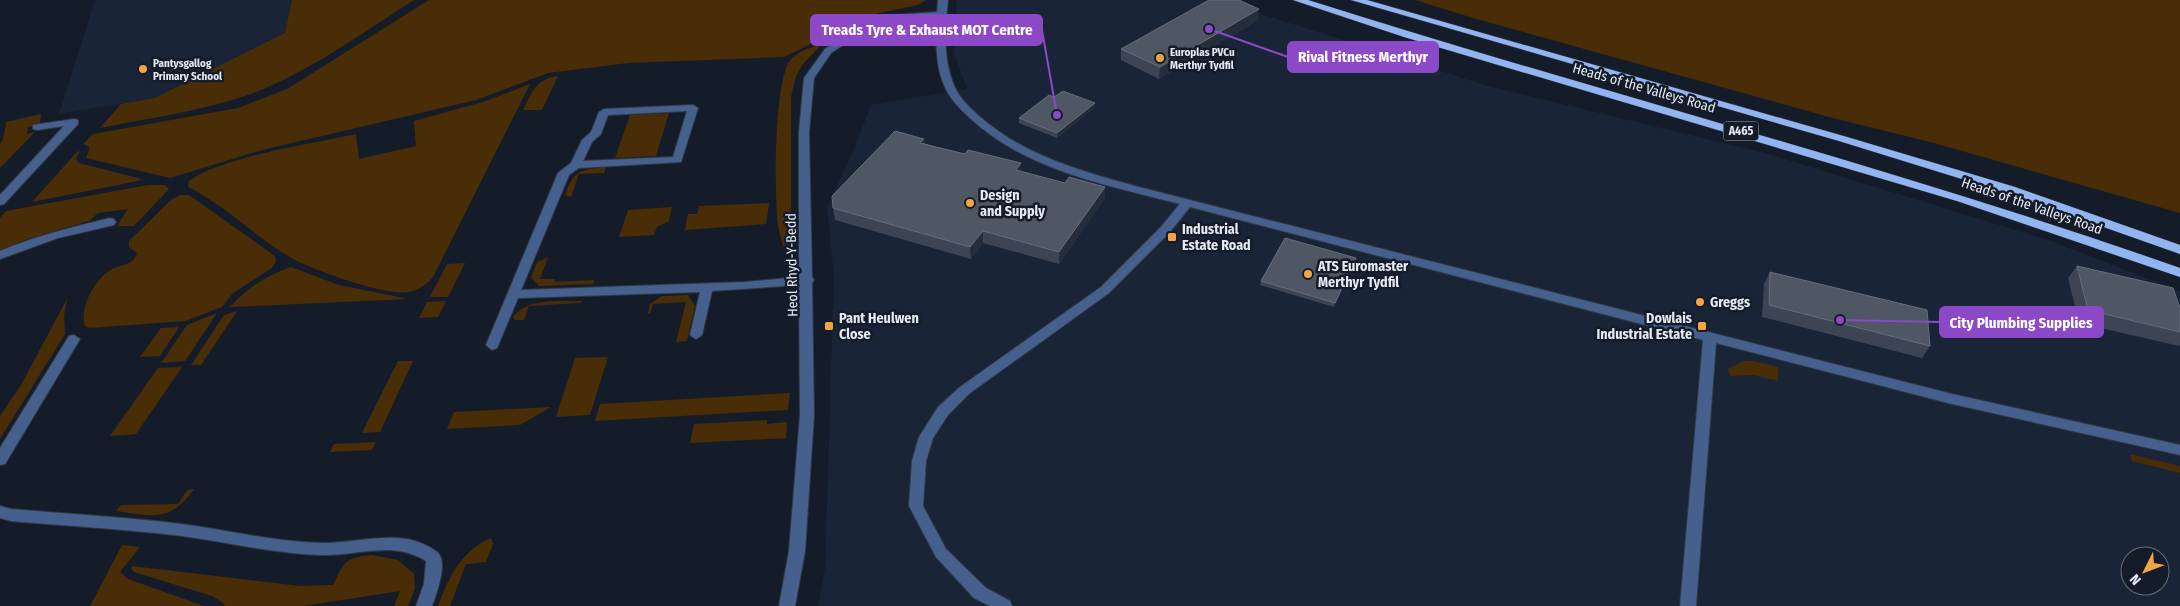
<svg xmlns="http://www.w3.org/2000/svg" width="2180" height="606" viewBox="0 0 2180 606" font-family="'Fira Sans Condensed',sans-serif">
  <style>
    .built { fill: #192436; fill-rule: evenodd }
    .green { fill: #492d07 }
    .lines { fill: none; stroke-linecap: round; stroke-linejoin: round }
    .minor-casing { stroke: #313945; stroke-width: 2 }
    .trunk-casing { stroke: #313945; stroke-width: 1 }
    .minor { fill: #46608d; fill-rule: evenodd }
    .trunk { fill: #92b4f0; fill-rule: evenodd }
    .wall { fill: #3d4453 }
    .shaded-wall { fill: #252d3b }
    .building { fill: #4f5664; stroke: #666d7b }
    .poi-dot { fill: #f2a542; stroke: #141c29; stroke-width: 2 }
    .labels { text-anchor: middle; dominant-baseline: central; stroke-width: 5; stroke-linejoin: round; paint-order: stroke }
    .far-poi-label { font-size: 11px; font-weight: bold; fill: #e4e9f3; stroke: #141c29; text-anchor: start }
    .shield { fill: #141c29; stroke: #a6acb6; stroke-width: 1 }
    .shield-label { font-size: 12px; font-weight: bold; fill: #e4e9f3 }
    .street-label { font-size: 14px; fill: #e4e9f3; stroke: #141c29 }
    .poi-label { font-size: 14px; font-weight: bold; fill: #e4e9f3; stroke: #141c29; text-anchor: start }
    .leader { fill: none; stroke: #8b48c7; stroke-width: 2 }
    .callout-dot { fill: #8b48c7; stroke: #141c29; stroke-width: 2 }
    .callout { fill: #8b48c7; stroke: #8b48c7; stroke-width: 2 }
    .callout-label { font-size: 15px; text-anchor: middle; font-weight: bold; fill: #fff }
  </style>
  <rect width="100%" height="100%" fill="#141c29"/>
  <g class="built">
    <polygon points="95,0 292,0 285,33 155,98 59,114"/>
    <path d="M957 0H1229L1261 14 1488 86 1765 153 2051 241 2180 291V606H818L825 569 834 277 827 206 853 152 871 105 967 89 954 53ZM2130 556H2160V586H2130Z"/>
  </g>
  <g class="green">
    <path d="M292 0H414C360 34 306 75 245 96 198 112 148 118 100 128L121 104 155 98 285 33Z"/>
    <polygon points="429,0 926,0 918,5 879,13 856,22 784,57 628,63 548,73 476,100 262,150 170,178 86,158 90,147 83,144 93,134 238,108 287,89"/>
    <polygon points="1415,0 2180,0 2180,213 1934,143 1829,117 1473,18"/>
    <path d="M822 44 803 64 796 76 791 97V225L787 257C784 247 779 235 778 224 774 193 774 87 789 62 795 52 811 47 822 44Z"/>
    <path d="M558 76 542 110H523C532 92 536 79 558 76Z"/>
    <path d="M530 84 433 277C427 284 418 291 408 292 384 296 317 271 295 260 257 239 227 206 188 187L189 181C224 156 311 144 356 134L359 159 416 146 414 121 486 101Z"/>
    <polygon points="669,113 656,156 615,158 630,115"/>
    <polygon points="41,114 40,124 28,127 27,134 35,132 0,168 0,144 3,140 6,122"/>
    <polygon points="80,151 76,159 79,163 142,179 138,181 32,202 77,152"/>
    <path d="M606 167 604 173 579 174 571 197 565 195C574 170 581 169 606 167Z"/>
    <polygon points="148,185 165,185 169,189 134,226 117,226 128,209 98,213 89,221 25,240 0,251 0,218 6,211"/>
    <path d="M181 195H189L275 256 276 261 272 268 233 293 222 307 185 321 90 328 85 326C79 307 95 279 112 269 122 264 133 266 137 253L129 247V241L172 199Z"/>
    <polygon points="769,203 766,224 685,230 688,214 697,214 699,206"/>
    <polygon points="672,207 669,221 657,227 654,235 619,237 628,210"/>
    <polygon points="548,257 540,279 555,279 555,282 594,280 593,284 539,286 531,278 537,262"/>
    <polygon points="465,263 448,297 430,297 447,264"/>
    <path d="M291 267 339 285 408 299 230 307C247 288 267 275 291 267Z"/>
    <polygon points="688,295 695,306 687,341 676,342 686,302 653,304 650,314 648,314 650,304 662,296"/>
    <polygon points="67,299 64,316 65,334 0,439 0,416 21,385"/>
    <polygon points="446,301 438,317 419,318 427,302"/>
    <path d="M582 301 581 303 529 306 524 320H515L513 317C530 297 558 302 582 301Z"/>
    <polygon points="237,311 201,365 191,365 224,315"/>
    <polygon points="217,313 185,361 161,363 187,325"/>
    <polygon points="179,327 160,356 140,357 161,328"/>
    <polygon points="608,357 590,415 556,417 575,358"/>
    <polygon points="398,361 413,361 380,432 362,433"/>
    <polygon points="1744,361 1754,361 1778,367 1778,381 1753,375 1730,376 1728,369"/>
    <polygon points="182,367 136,434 110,436 158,368"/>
    <polygon points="790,393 788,410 595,421 600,404"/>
    <polygon points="551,407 520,425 447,429 454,412"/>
    <polygon points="767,420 767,424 787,422 786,438 690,443 694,424"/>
    <polygon points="376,442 372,450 330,452 334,444"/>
    <polygon points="2130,454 2180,466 2180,473 2132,461"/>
    <path d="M194 489C170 523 152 516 116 511L121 505 178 504 187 490Z"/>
    <path d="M491 538 493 544 486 562 466 564 450 606H438C449 577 461 551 491 538Z"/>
    <polygon points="122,545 140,547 120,572 128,579 204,606 90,606"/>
    <path d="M372 555 398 560 414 574 415 589 408 606H394L400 591 303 606H225L222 602 212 596 134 572 131 569 132 566 300 586 333 585C345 561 344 558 372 555Z"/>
  </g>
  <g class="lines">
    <defs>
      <g id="minor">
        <path d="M938 0H948C945 27 943 58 953 83 958 97 969 107 979 116 1023 155 1080 171 1135 186L1952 394 2180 445V455L1952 404 1716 343 1696 606H1680L1703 340 1190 207 1169 233 1109 293 970 393 948 415 933 438 926 461 923 506 946 549 986 588 1010 601 1012 606H990L974 598 936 557 909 506 912 461 919 437 938 407 960 387 1101 287 1161 227 1180 204C1107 185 1027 171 970 118 960 109 949 98 944 85 935 65 936 39 937 17L894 21 868 29 831 53 814 78 809 132 812 277 814 280 812 283 814 415 805 551 795 606H779L789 551 800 415 799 285 712 291 702 335 696 339 690 335 700 292 518 298 497 348 492 350 486 345 558 173 571 163 582 140 591 132 599 112 604 109 693 105 698 108 681 162 579 168 569 175 521 290 745 282 799 277V132L804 78 825 49 862 25 893 15 937 12ZM687 111 673 157 583 161 592 142 601 134 608 115Z"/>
        <polygon points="74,119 78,120 78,124 4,204 0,205 0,195 64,126 37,130 33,129 33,125"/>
        <path d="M110 218 114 219 116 222 114 225 58 238 0 259V251C36 236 73 227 110 218Z"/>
        <polygon points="74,335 80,339 5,464 0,465 0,448 69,336"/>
        <path d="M0 506 11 509C68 514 124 517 181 524 229 530 278 543 327 543 364 542 405 527 437 552 449 561 436 595 432 606H416L424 584 426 561C393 540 358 556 322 555 275 554 228 542 182 536 125 529 68 526 11 521L0 518Z"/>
      </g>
      <g id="trunk">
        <path d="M1293 0H1308C1598 92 1893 167 2180 268V277L1957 201 1404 37Z"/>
        <polygon points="1351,0 1367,0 1847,137 2015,187 2180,245 2180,254 2007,193 1839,141"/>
      </g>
    </defs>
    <use href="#minor" class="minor-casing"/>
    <use href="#trunk" class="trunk-casing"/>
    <use href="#minor" class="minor"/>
    <use href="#trunk" class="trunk"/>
  </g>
  <g class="wall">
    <polygon points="1258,20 1159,79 1121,60 1121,49"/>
    <polygon points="1054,97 1095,107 1057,138 1019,123 1019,118"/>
    <polygon points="924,139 925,144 1022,172 1065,183 1105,187 1105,198 1059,264 983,243 971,259 835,220 833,208"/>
    <polygon points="1355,262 1334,307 1260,285 1261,281"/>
    <polygon points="2077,266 2180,308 2180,345 2179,346 2079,323 2068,278"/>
    <polygon points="1770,272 1930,346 1922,358 1762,317 1764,284"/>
  </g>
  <g class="shaded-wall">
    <polygon points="1259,9 1258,20 1159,79 1160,67"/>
    <polygon points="1095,103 1095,107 1057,138 1057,133"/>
    <polygon points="924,139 925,150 920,143"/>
    <polygon points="1021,163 1022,175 1016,170"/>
    <polygon points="1105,187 1105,198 1059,264 1059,252"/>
    <polygon points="983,231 983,243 971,259 970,247"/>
    <polygon points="1356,258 1355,262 1334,307 1335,303"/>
  </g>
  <g class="building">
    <polygon points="1209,0 1239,0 1259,9 1160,67 1121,49"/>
    <polygon points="1063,91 1095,103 1057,133 1019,118 1049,95 1054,97"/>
    <polygon points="895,131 924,139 920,143 965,154 968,150 1021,163 1016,170 1065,183 1069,177 1105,187 1059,252 983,231 970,247 833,208 832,196"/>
    <polygon points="1285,238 1356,258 1335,303 1261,281"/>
    <polygon points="2077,266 2173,288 2180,308 2180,332 2088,310"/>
    <polygon points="1770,272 1927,310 1930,346 1769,305"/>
  </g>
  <g class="poi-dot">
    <circle cx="1160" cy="58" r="5"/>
    <circle cx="143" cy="69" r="5"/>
    <circle cx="970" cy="203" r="5"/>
    <rect x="1167" y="232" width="10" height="10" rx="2.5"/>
    <circle cx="1308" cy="274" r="5"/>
    <circle cx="1700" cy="302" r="5"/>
    <rect x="824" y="321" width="10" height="10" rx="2.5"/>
    <rect x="1697" y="321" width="10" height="10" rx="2.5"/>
  </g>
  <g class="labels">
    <g class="far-poi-label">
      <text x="1170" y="52">Europlas PVCu<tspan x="1170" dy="13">Merthyr Tydfil</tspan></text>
      <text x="153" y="63">Pantysgallog<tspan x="153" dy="13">Primary School</tspan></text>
    </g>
    <rect class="shield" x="1723.5" y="121.5" width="35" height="19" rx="4"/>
    <g class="shield-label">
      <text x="1741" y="131">A465</text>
    </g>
    <g class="street-label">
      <text transform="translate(1644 88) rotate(16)">Heads of the Valleys Road</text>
      <text transform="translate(2032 206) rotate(19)">Heads of the Valleys Road</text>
      <text transform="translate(792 265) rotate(-91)">Heol Rhyd-Y-Bedd</text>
    </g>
    <g class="poi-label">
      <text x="980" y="195">Design<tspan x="980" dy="16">and Supply</tspan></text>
      <text x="1182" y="229">Industrial<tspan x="1182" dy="16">Estate Road</tspan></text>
      <text x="1318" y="266">ATS Euromaster<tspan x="1318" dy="16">Merthyr Tydfil</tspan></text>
      <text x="1710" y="302">Greggs</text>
      <text x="839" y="318">Pant Heulwen<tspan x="839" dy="16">Close</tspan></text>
      <text x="1692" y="318" text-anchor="end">Dowlais<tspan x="1692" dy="16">Industrial Estate</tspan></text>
    </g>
  </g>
  <path class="leader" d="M1057 115L1042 30M1209 29L1288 57M1840 320L1940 322"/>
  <g class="callout-dot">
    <circle cx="1057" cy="115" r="5"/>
    <circle cx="1209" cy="29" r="5"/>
    <circle cx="1840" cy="320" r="5"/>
  </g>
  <g class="callout">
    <rect x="811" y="15" width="231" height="30" rx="5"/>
    <rect x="1288" y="42" width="150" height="30" rx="5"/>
    <rect x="1940" y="307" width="163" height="30" rx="5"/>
  </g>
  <g class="callout-label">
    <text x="927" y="35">Treads Tyre &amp; Exhaust MOT Centre</text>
    <text x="1363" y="62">Rival Fitness Merthyr</text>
    <text x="2021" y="328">City Plumbing Supplies</text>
  </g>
  <g transform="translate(2145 571) rotate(228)"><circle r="24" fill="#141c29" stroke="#676e7a"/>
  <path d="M0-4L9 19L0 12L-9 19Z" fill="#f2a542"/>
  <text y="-8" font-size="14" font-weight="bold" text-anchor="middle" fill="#e4e9f3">N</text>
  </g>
</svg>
